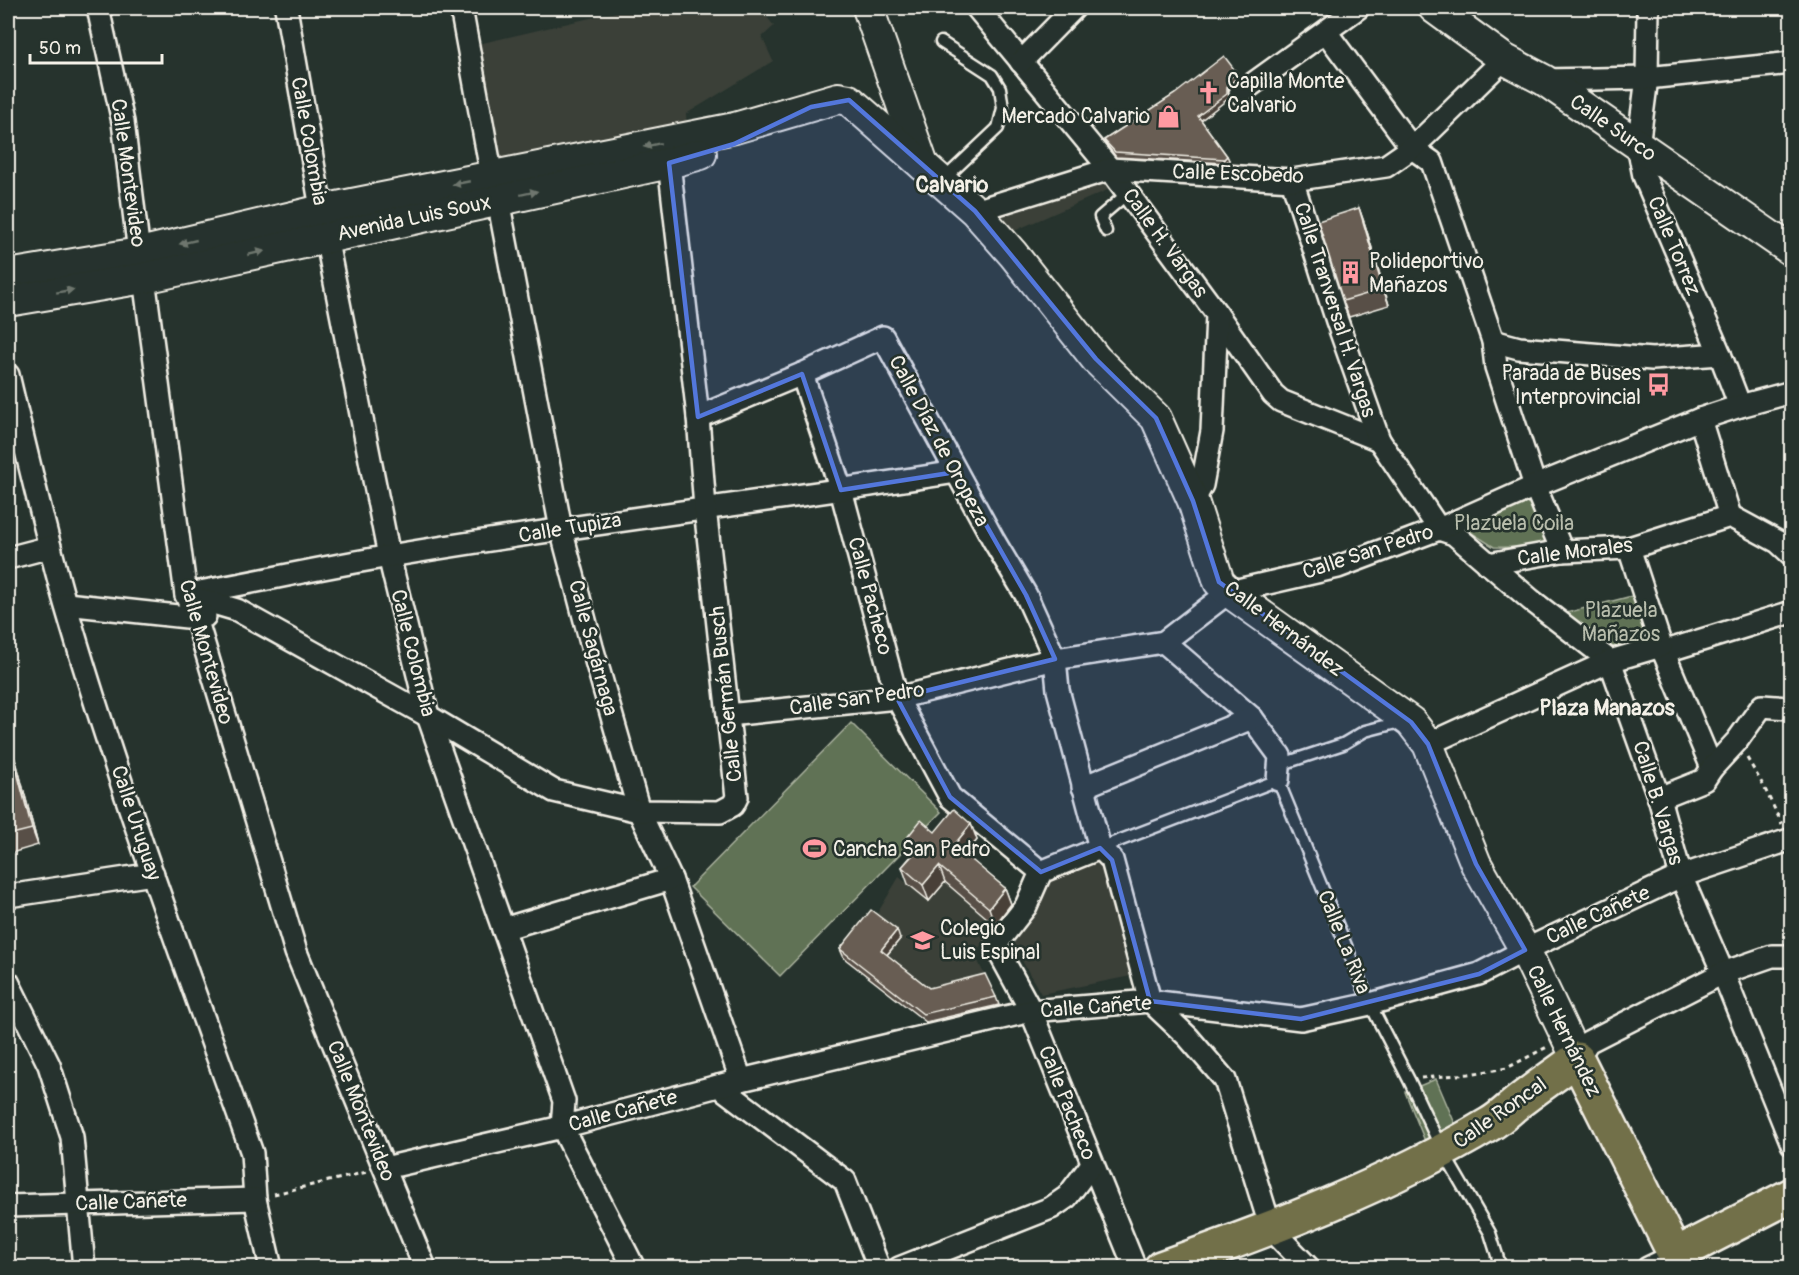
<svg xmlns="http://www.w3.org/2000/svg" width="1799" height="1275" viewBox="0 0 1799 1275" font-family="Pangolin,sans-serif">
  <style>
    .built { fill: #3a4038 }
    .green { fill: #607255; stroke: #aab29e; stroke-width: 1.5 }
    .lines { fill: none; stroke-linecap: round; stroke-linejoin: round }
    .lane-casing { stroke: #f4f1e8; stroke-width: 15 }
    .street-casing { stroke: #f4f1e8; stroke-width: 26 }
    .secondary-casing { stroke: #f4f1e8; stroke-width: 34 }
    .primary-casing { stroke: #f4f1e8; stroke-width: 38 }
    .path { stroke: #f4f1e8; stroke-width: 3; stroke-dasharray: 4.5 4.5; stroke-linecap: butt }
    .lane { stroke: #26332d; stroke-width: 10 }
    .street { stroke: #26332d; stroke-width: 21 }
    .secondary { stroke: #26332d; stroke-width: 30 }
    .primary { stroke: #726f4a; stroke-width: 33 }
    .wall { fill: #595047; stroke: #f4f1e8; stroke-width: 1.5 }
    .shaded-wall { fill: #484139; stroke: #f4f1e8; stroke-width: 1.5 }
    .building { fill: #675d52; stroke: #f4f1e8; stroke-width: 1.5 }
    .oneway { fill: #6e766e }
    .marked { fill: #5377dc; fill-opacity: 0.2; stroke: #5377dc; stroke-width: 4.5; stroke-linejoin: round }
    .labels { text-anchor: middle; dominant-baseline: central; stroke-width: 5; stroke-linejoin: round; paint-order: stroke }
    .poi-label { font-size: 21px; fill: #f4f1e8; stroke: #26332d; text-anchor: start }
    .street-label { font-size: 21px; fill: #f4f1e8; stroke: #26332d }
    .park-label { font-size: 21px; fill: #b9bead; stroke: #26332d }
    .neighbourhood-label { font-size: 22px; font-weight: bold; fill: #f4f1e8; stroke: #26332d }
  </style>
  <rect width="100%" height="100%" fill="#26332d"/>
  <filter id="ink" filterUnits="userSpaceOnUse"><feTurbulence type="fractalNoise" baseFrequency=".0167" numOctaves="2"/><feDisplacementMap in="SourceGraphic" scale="12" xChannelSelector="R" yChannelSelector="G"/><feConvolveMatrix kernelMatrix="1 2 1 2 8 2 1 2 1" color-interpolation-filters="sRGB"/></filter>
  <g filter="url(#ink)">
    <g class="built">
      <polygon points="633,8 760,8 774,26 762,37 773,61 686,114 687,130 508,161 501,157 478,44"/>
      <polygon points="1106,179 1112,188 1014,231 1001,214"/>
      <polygon points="1090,862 1106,866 1131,976 1041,994 1013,945 1037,907 1045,879"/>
      <polygon points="899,877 928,900 945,882 998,927 974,953 1001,1009 926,1022 844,958 874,919"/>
    </g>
    <g class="green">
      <polygon points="1530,498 1546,541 1543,548 1494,547 1461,526"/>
      <path d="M1636 595C1641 608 1656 631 1640 640 1633 644 1624 646 1616 649L1566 613Z"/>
      <polygon points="851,723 941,812 780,976 690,887"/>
      <polygon points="1436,1079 1459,1133 1427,1146 1405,1092"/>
    </g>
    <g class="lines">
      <defs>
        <g id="lane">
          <polyline points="941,42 992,75 1000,88 1003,108 998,128 943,180"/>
          <polyline points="1106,231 1100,217 1128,193"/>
          <polyline points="1279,765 1343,744 1365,731 1400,722"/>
          <polyline points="1100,848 1278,780 1370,1004 1409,1080 1443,1152 1490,1233 1501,1268"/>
        </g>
        <g id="street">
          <polyline points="98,8 123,122 139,253 144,278 186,595 196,618 296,952 425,1268"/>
          <polyline points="286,8 326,237 389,556 428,716 564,1101 562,1127 634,1268"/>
          <polyline points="461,8 492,177 498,200 561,529 592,647 639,811 671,879 741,1080"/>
          <polyline points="977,8 1110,169 1217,314 1273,394 1281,401 1379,440"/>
          <polyline points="1648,8 1647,78 1638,146 1644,176 1720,354 1740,406"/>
          <polyline points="1326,32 1412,148 1432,162 1493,341 1496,367 1535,486 1562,551"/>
          <polyline points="1021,62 1074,8"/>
          <polyline points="1544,80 1647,78 1792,63"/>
          <polyline points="1240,93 1358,8"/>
          <polyline points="1292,180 1337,321 1379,440 1439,529 1454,534 1531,600 1610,661 1659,798 1681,876 1723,973 1792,1144"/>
          <polyline points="975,211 1110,169 1292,180 1386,166 1412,148 1427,134 1504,59"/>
          <polyline points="1493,341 1519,348 1652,359 1720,354"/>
          <polyline points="802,374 841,490 897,698 950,797 1041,872 1026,906 997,943 1000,954 1031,1011 1135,1268"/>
          <path d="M8 375C26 451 44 528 65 603 119 789 187 971 252 1153L255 1199 271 1268"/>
          <polyline points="698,417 802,374 883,337 994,541 1026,595 1055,659 1058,690 1100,848"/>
          <polyline points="1700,419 1730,516"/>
          <polyline points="1193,501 1202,485 1212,431 1217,314"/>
          <polyline points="1730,516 1778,542 1792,555"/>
          <polyline points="1629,548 1661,646 1712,768"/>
          <polyline points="8,558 50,547"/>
          <polyline points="1488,564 1562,551 1629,548 1730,516"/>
          <path d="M189 594C256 582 323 567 390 556 578 524 768 502 956 472"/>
          <polyline points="186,595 237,610 428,716 554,791 639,811 720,812 733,805 737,797 705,508 698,417 669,163"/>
          <polyline points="66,604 196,618 205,616"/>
          <polyline points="1164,642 1252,718 1280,756 1278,780"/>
          <polyline points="1663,652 1792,612"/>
          <polyline points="728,715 897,698 1055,659 1164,642 1229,592 1338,567 1439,529 1535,486 1700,419 1740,406 1792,392"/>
          <polyline points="1428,744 1610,661 1661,646"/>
          <polyline points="1083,787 1252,718"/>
          <polyline points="1659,798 1704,780 1712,768 1737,741 1762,706 1789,708 1792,706"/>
          <polyline points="1041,872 1100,848 1112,860 1150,1001 1188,1037 1225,1080 1271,1229 1309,1268"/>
          <polyline points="8,896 153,874"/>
          <polyline points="503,929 671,879"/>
          <polyline points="8,982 49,1065 72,1137 84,1268"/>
          <polyline points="1577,1059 1588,1042 1723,973 1772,956 1792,956"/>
          <polyline points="719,1086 845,1181 879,1268"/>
          <polyline points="385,1168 562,1127 741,1080 1031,1011 1150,1001 1301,1019 1370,1004 1479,974 1525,950 1681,876 1792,839"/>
          <polyline points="8,1206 255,1199"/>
          <polyline points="899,1268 1051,1208 1067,1197 1092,1164"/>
          <polyline points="1648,1268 1675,1255"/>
        </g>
        <g id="secondary">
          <polyline points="868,8 923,165"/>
          <polyline points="1434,8 1504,59 1544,80 1792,251"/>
          <polyline points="8,275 139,253 322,210 735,128 838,98 849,100 975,211 1013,254 1096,359 1156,418 1193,501 1219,582 1229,592 1411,722 1428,744 1476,864 1525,950 1577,1059"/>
          <polyline points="8,301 144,278 669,163 701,154"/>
        </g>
        <path id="primary" d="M1161 1268C1274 1228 1387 1186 1490 1124 1501 1118 1511 1107 1522 1099 1540 1085 1559 1072 1577 1059L1675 1255 1792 1195"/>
      </defs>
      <use href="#lane" class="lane-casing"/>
      <use href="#street" class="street-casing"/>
      <use href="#secondary" class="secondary-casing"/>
      <use href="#primary" class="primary-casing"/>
      <g class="path">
        <polyline points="1747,758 1763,785 1782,824"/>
        <polyline points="1421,1078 1469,1074 1507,1068 1547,1047"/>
        <polyline points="274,1194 367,1172"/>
      </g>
      <use href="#lane" class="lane"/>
      <use href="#street" class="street"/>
      <use href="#secondary" class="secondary"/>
      <use href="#primary" class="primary"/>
    </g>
    <g class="wall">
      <polygon points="1238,77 1233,81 1228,88 1229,98 1201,120 1227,156 1229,160 1225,163 1116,157 1106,144 1104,140 1175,94"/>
      <polygon points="1359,208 1365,225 1389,305 1349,317 1343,301"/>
      <polygon points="11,749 17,765 38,845 8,854 8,750"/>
      <polygon points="971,824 977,840 965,855 1005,888 1011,904 995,925 945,882 929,901 908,884 902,867 912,855 906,839"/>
      <polygon points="900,939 887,955 929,988 996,997 999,1005 926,1022 844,958 840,949"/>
    </g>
    <g class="shaded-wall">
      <polygon points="1237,73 1238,77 1233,81 1228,88 1229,98 1200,121 1198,116 1227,84 1231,77"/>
      <polygon points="1227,156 1229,160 1225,163 1224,159"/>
      <polygon points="1359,208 1365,225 1389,305 1383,289"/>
      <polygon points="11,749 17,765 38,845 32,829"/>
      <polygon points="971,824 977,840 960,861 954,845"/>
      <polygon points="939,866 945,882 929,901 923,885"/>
      <polygon points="1005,888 1011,904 995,925 989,908"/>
      <polygon points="897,930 900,939 884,958 881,950"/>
    </g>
    <g class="building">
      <polygon points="1224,56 1237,73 1231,77 1227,84 1227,94 1198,116 1227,156 1224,159 1115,152 1104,140 1175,94"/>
      <polygon points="1359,208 1383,289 1343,301 1318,221"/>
      <polygon points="11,749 32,829 8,835 8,750"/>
      <polygon points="954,809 971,824 954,845 1005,888 989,908 939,866 923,885 902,867 918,849 906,839 921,820 935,832"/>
      <polygon points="871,910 897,930 881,950 929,988 985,974 996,997 923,1014 840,949"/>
    </g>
    <defs><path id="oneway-solid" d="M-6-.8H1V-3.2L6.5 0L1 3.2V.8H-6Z" transform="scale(1.5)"/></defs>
    <g class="oneway">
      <use href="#oneway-solid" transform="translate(652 145) rotate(168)"/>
      <use href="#oneway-solid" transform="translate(461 183) rotate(169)"/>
      <use href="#oneway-solid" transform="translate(529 193) rotate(-12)"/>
      <use href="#oneway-solid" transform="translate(188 242) rotate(167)"/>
      <use href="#oneway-solid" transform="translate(256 253) rotate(-13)"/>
      <use href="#oneway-solid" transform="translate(65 291) rotate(-10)"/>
    </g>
  </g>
  <path class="marked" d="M849 100 975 211 1096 359 1156 418 1193 501 1219 582 1411 722 1428 744 1476 864 1525 950 1479 974 1301 1019 1150 1001 1112 860 1100 848 1041 872 950 797 897 698 1055 659 1026 595 956 472 841 490 802 374 698 417 669 163 734 144 811 107Z"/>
  <defs>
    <symbol id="church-bare" viewBox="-9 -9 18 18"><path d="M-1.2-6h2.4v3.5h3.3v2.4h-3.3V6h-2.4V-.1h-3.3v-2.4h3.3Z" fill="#ff9aa2" stroke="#26332d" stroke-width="2.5" paint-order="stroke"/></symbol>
    <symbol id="shop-bare" viewBox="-9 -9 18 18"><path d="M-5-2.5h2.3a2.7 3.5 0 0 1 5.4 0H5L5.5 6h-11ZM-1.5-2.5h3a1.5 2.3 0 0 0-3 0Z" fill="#ff9aa2" stroke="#26332d" stroke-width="2.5" paint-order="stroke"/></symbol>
    <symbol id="building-bare" viewBox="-9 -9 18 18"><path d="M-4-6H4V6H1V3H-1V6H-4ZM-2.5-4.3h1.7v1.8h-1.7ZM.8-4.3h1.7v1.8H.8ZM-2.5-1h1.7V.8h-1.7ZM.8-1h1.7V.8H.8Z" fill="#ff9aa2" stroke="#26332d" stroke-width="2.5" paint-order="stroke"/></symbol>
    <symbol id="bus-bare" viewBox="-9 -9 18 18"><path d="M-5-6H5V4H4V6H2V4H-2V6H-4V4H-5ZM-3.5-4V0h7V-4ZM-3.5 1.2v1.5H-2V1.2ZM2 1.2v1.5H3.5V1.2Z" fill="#ff9aa2" stroke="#26332d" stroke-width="2.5" paint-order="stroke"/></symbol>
    <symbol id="stadium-bare" viewBox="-9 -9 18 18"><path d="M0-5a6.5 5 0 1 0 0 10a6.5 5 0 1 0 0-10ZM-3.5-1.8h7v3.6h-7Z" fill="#ff9aa2" stroke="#26332d" stroke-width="2.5" paint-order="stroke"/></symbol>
    <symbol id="school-bare" viewBox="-9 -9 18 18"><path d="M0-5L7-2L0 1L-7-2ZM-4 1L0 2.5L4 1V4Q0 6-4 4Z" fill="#ff9aa2" stroke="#26332d" stroke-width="2.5" paint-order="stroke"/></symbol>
  </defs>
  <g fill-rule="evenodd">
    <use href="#church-bare" x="1192" y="76" width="33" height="33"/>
    <use href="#shop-bare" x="1152" y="100" width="33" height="33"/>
    <use href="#building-bare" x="1334" y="256" width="33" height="33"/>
    <use href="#bus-bare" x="1642" y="368" width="33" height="33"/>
    <use href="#stadium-bare" x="798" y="832" width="33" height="33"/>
    <use href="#school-bare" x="906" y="924" width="33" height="33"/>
  </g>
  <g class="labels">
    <g class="poi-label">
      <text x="1227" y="81">Capilla Monte<tspan x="1227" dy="24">Calvario</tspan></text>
      <text x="1150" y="116" text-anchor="end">Mercado Calvario</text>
      <text x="1369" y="261">Polideportivo<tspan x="1369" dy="24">Mañazos</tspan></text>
      <text x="1641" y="373" text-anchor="end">Parada de Buses<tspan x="1641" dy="24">Interprovincial</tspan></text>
      <text x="833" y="849">Cancha San Pedro</text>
      <text x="940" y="928">Colegio<tspan x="940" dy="24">Luis Espinal</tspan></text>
    </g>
    <g class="street-label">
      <text transform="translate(1613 128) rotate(35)">Calle Surco</text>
      <text transform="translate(309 141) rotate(80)">Calle Colombia</text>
      <text transform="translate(128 173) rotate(82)">Calle Montevideo</text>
      <text transform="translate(1238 174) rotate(2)">Calle Escobedo</text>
      <text transform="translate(414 218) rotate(-12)">Avenida Luis Soux</text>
      <text transform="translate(1165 243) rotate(54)">Calle H. Vargas</text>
      <text transform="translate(1674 246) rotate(67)">Calle Torrez</text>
      <text transform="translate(1335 310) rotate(72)">Calle Tranversal H. Vargas</text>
      <text transform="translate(939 441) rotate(62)">Calle Díaz de Oropeza</text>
      <text transform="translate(570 528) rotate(-9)">Calle Tupiza</text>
      <text transform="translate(1368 552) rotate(-18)">Calle San Pedro</text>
      <text transform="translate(1575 552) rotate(-7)">Calle Morales</text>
      <text transform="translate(870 596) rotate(75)">Calle Pacheco</text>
      <text transform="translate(1284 629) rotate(37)">Calle Hernández</text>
      <text transform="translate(593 648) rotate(75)">Calle Sagárnaga</text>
      <text transform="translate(206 652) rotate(74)">Calle Montevideo</text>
      <text transform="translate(413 653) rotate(76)">Calle Colombia</text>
      <text transform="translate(726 694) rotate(-96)">Calle Germán Busch</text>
      <text transform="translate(857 699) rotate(-8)">Calle San Pedro</text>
      <text transform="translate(1658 803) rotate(73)">Calle B. Vargas</text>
      <text transform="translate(136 823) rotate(72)">Calle Uruguay</text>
      <text transform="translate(1598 915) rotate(-25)">Calle Cañete</text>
      <text transform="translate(1344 942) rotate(68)">Calle La Riva</text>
      <text transform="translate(1096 1007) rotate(-4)">Calle Cañete</text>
      <text transform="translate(1564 1031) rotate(64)">Calle Hernández</text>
      <text transform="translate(1067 1103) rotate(68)">Calle Pacheco</text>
      <text transform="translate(361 1111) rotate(68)">Calle Montevideo</text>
      <text transform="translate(623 1111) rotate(-15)">Calle Cañete</text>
      <text transform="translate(1500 1113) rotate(-35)">Calle Roncal</text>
      <text transform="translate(131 1202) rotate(-2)">Calle Cañete</text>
    </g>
    <g class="park-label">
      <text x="1514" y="523">Plazuela Coila</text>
      <text x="1621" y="610">Plazuela<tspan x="1621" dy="24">Mañazos</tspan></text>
    </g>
    <g class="neighbourhood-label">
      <text x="952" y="185">Calvario</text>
      <text x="1607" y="708">Plaza Manazos</text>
    </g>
  </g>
  <rect width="1799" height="1275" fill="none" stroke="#26332d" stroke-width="30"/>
  <rect x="15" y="15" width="1769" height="1245" fill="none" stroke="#f4f1e8" stroke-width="2" filter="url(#ink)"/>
  <path d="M30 54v9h132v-9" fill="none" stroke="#f4f1e8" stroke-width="3"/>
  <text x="39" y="54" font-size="18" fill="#f4f1e8" stroke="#26332d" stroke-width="4.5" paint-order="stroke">50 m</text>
</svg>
